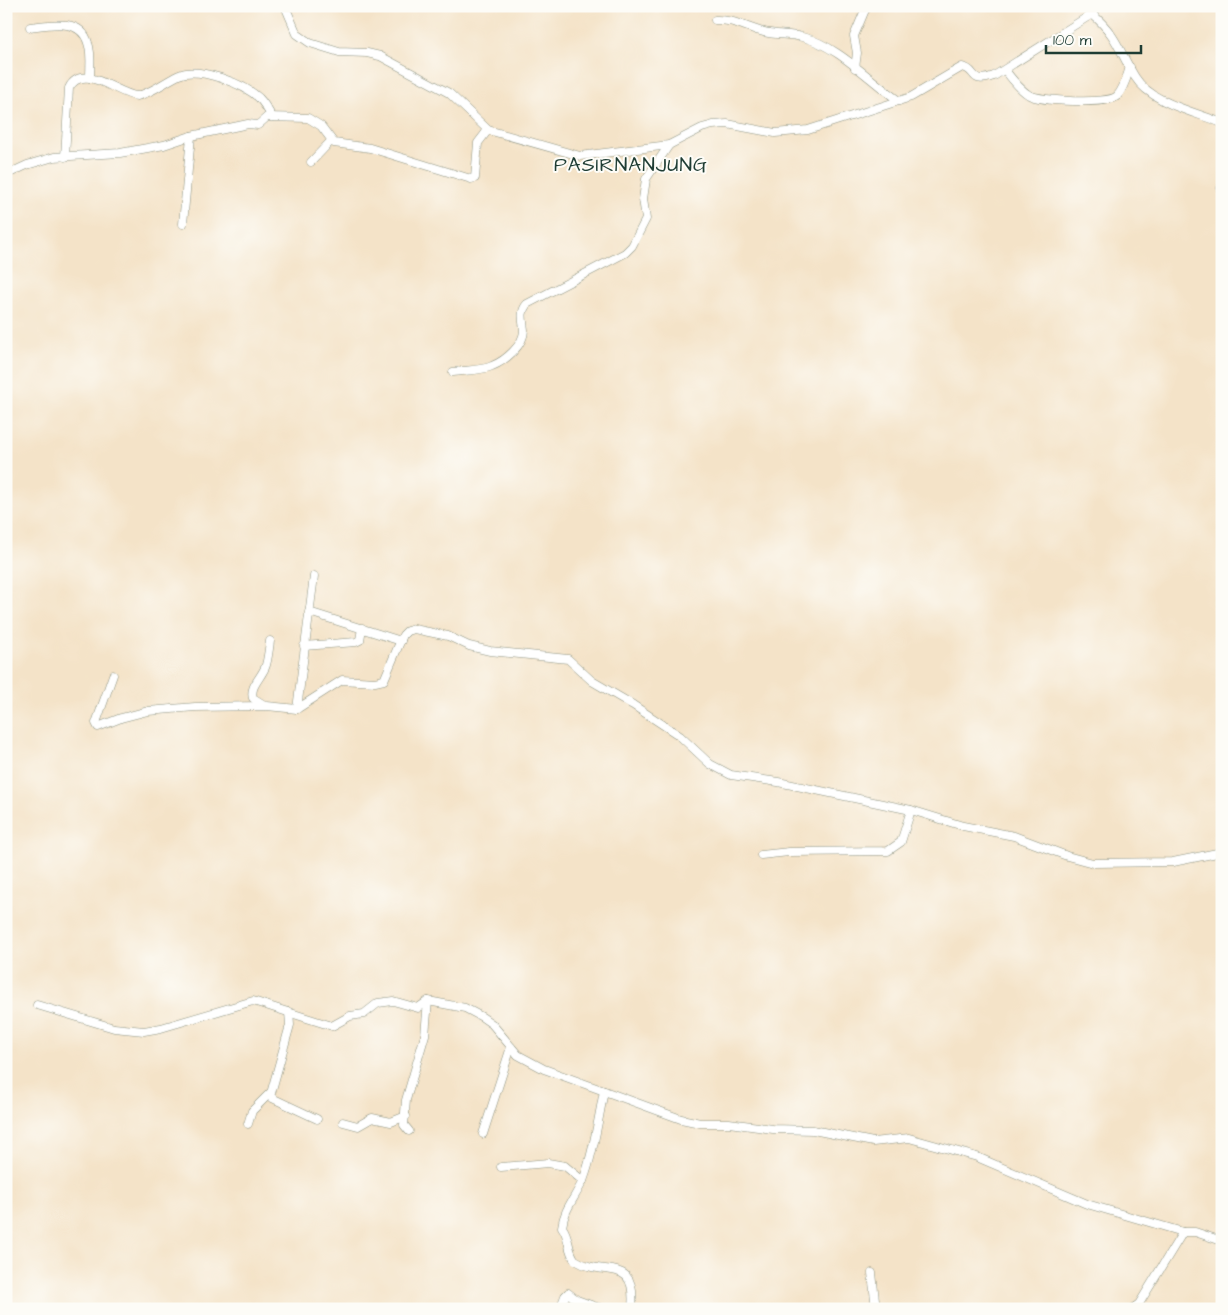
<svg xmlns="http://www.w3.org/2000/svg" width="1228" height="1315" viewBox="0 0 1228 1315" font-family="'Architects Daughter',sans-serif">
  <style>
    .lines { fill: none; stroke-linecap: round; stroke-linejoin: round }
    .minor-casing { stroke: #8a907e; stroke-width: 9 }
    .minor { stroke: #fff; stroke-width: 8 }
    .labels { text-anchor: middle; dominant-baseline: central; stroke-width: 4; stroke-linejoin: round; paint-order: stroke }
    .quarter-label { font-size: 20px; letter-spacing: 1px; fill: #1f3d34; stroke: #fdfcf7 }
  </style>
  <rect width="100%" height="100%" fill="#fdfcf7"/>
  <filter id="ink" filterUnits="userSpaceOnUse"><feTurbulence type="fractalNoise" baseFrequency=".02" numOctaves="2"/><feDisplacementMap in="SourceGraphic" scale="10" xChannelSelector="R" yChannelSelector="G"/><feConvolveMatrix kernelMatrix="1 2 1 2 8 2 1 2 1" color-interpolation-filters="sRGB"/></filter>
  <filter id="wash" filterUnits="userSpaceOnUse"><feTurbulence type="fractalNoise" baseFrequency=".0096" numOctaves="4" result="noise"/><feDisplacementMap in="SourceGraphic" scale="20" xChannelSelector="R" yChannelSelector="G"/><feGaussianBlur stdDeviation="1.12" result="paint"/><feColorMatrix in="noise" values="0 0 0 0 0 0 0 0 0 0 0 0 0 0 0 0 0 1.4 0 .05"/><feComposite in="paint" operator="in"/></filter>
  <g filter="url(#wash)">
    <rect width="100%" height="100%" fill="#f4e3c8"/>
  </g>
  <g filter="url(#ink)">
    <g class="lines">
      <defs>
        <g id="minor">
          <path d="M285 6 297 34 310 43 339 52 367 53 380 56 449 93 488 130 580 156 669 145 702 128 713 125 727 124 775 133 808 130 911 97 962 67C978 69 968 85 994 76L1092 14 1097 6"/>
          <path d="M1092 14C1117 35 1119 51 1135 77 1151 103 1195 112 1222 123"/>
          <path d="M715 20C733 19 747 28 764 32 776 35 790 34 802 37 837 45 869 80 899 101"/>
          <path d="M30 27C48 25 81 17 88 43 92 53 90 67 90 78"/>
          <polyline points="855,68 857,53 854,36 865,10 869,6"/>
          <path d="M1005 70C1012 79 1019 89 1029 95 1040 101 1108 105 1117 96 1124 89 1127 76 1130 67"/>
          <path d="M65 157 69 88C83 61 118 95 137 96 152 93 164 82 179 75 198 66 244 84 259 98 264 103 268 110 272 117"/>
          <polyline points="311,162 331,141"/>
          <polyline points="6,172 12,172 27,165 54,157 120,153 164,145 191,136 248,124 258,125 267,117 308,118 321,126 334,143 370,148 471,179 475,178 478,143 488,130"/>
          <polyline points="1221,188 1222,188"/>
          <polyline points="183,224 191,136"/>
          <path d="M453 372C465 370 481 371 492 366 505 361 524 345 524 330 523 320 520 312 527 304L625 253 632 246 646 219 643 199 646 179 669 145"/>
          <polyline points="309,612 401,641"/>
          <polyline points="304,646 356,642 360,640 362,628"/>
          <polyline points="113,675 96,723 98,727 121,718 148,711 195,707 267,706 297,709 342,680 375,682 384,680 403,635 407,631 414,629 448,636 469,646 490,651 568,659 592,681 633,705 680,736 710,764 731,775 778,782 911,810 963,826 1014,836 1067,856 1093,863 1173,862 1222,852"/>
          <path d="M266 706 253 698C249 686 263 676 266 665 268 658 269 649 270 641"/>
          <polyline points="297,709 314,576"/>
          <polyline points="761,855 789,852 888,851 901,842 911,810"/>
          <polyline points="37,1005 114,1028 144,1031 161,1028 253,1001 332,1026 350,1016 364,1014 378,1003 393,1001 418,1008 428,1001 465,1008 482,1017 492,1024 518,1055 544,1069 681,1119 700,1123 729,1123 773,1129 813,1130 873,1142 909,1138 977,1157 1087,1204 1183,1232"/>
          <polyline points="289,1012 290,1025 270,1097 317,1119"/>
          <path d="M604 1091C598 1120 594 1151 584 1178 577 1196 564 1208 562 1227 570 1237 567 1250 575 1260 605 1279 637 1254 632 1309"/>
          <polyline points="343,1122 358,1126 372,1118 391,1122 406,1116"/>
          <polyline points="248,1124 252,1111 269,1094"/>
          <polyline points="409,1131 404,1125 406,1100 425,1035 428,1001"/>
          <polyline points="483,1134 511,1047"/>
          <polyline points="501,1167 548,1163 565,1166 583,1181"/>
          <polyline points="872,1273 876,1309"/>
          <polyline points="560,1309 565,1296 568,1293 577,1300 602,1309"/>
          <polyline points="1132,1309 1139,1304 1183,1232 1195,1232 1222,1241"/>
        </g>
      </defs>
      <use href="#minor" class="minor-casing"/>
      <use href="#minor" class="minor"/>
    </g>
  </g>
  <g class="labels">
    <g class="quarter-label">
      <text x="631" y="165">PASIRNANJUNG</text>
    </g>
  </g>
  <rect width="1228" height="1315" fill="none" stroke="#fdfcf7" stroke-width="25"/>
  <path d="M1046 45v8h95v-8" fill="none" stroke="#1f3d34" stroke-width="2.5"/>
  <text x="1053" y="45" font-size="15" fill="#1f3d34" stroke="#fdfcf7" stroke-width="4" paint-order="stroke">100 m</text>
</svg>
